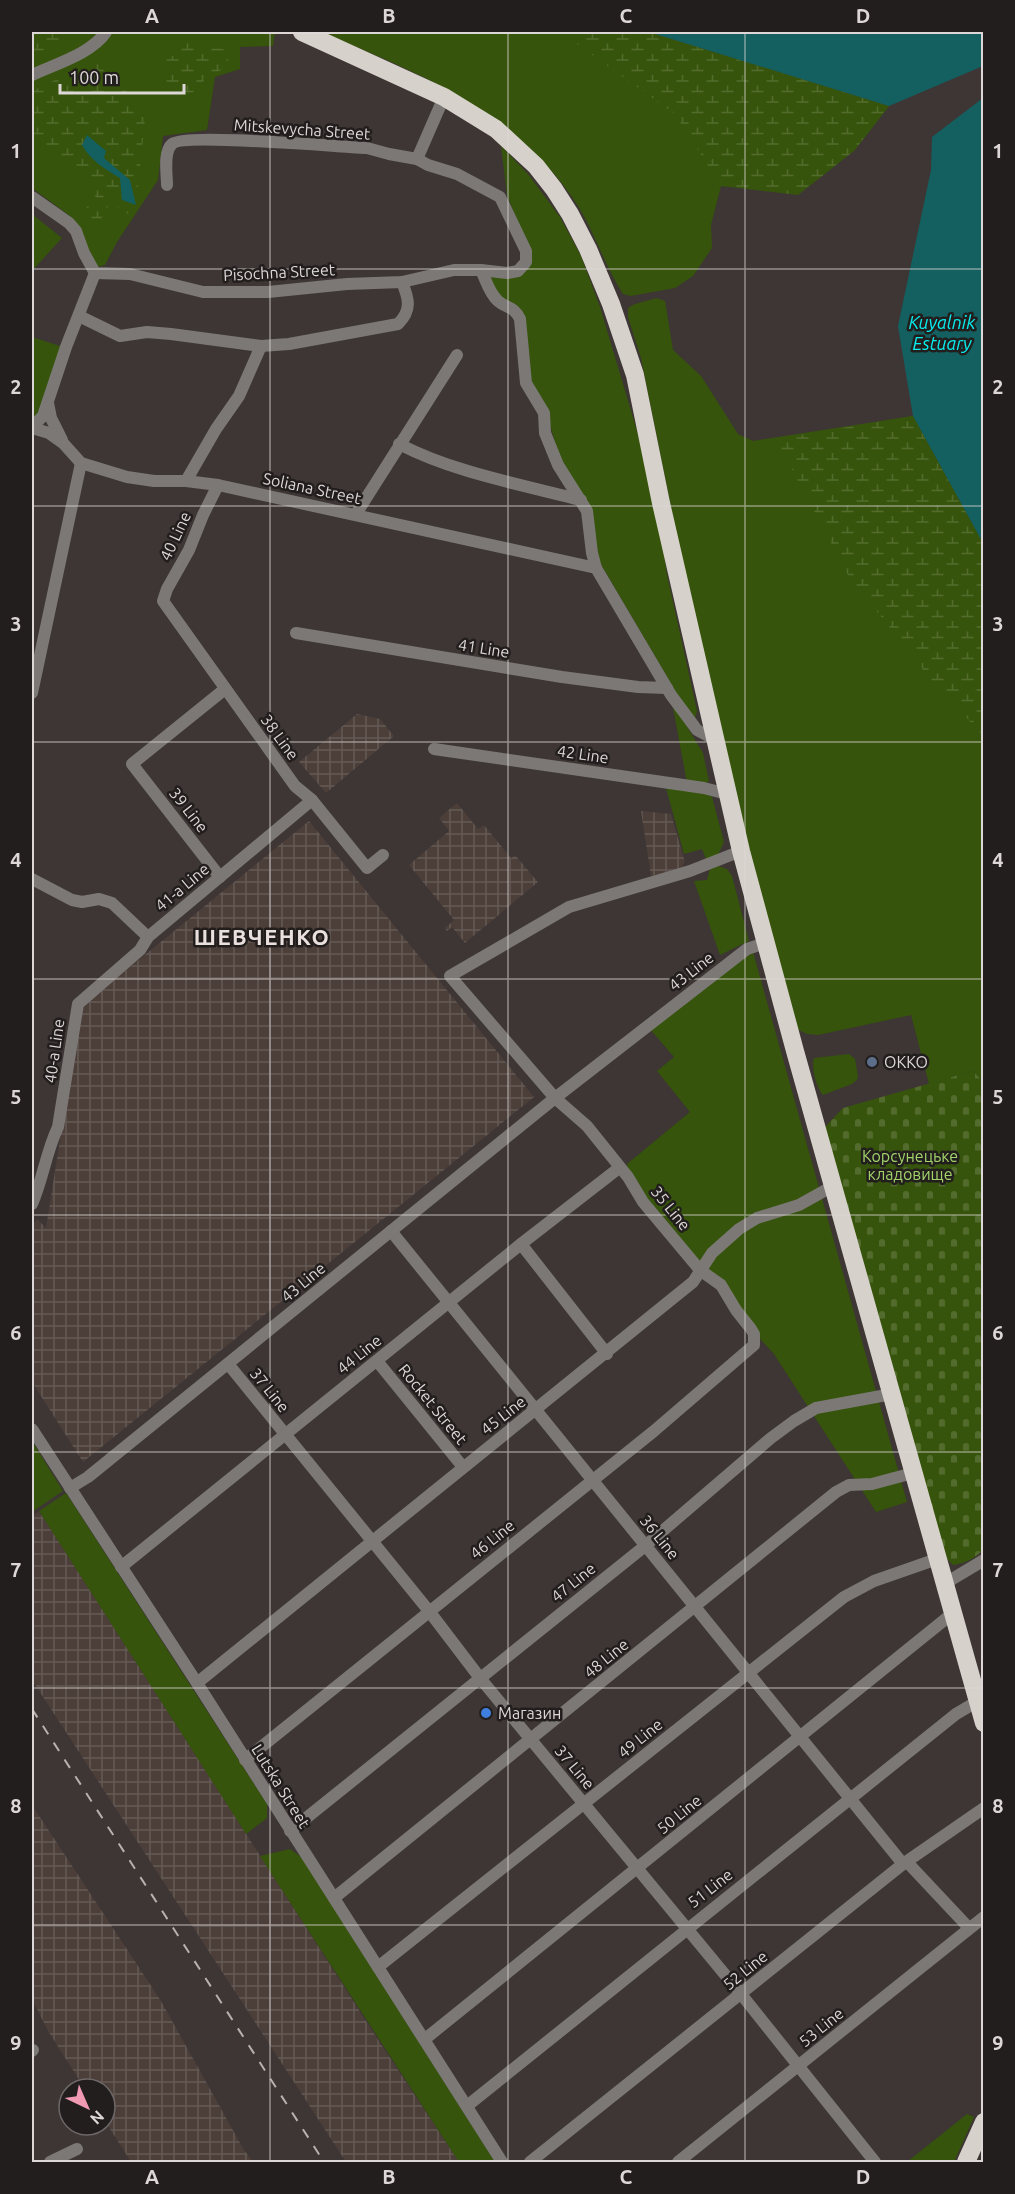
<svg xmlns="http://www.w3.org/2000/svg" width="1015" height="2194" viewBox="0 0 1015 2194" font-family="Ubuntu,sans-serif">
  <style>
    .industrial { fill: url(#industrial-grid) }
    .green { fill: #36540b }
    .wetland { fill: url(#wetland-marsh) }
    .cemetery { fill: url(#cemetery-stones) }
    .water { fill: #146060 }
    .lines { fill: none; stroke-linecap: round; stroke-linejoin: round }
    .minor { stroke: #7b7876; stroke-width: 12 }
    .highway { stroke: #d7d1cb; stroke-width: 18 }
    .rail { stroke: #b7b2b1; stroke-width: 2; stroke-dasharray: 10 10; stroke-linecap: butt }
    .grid { fill: none; stroke: #ddd8d7; stroke-width: 1.5; stroke-opacity: 0.55 }
    .service-dot { fill: #5c6f8a; stroke: #221e1d; stroke-width: 2 }
    .shop-dot { fill: #3f7fe0; stroke: #221e1d; stroke-width: 2 }
    .labels { text-anchor: middle; dominant-baseline: central; stroke-width: 5; stroke-linejoin: round; paint-order: stroke }
    .street-label { font-size: 16px; fill: #ddd8d7; stroke: #221e1d }
    .poi-label { font-size: 16px; fill: #ddd8d7; stroke: #221e1d; text-anchor: start }
    .park-label { font-size: 16px; fill: #a1d36a; stroke: #221e1d }
    .water-label { font-size: 18px; font-style: italic; fill: #08edee; stroke: #221e1d }
    .district-label { font-size: 22px; font-weight: bold; letter-spacing: 1.5px; fill: #eae1de; stroke: #221e1d }
    .neatline { fill: none; stroke: #ddd8d7; stroke-width: 2 }
    .grid-label { font-size: 20px; text-anchor: middle; font-weight: bold; fill: #ddd8d7 }
  </style>
  <defs>
    <pattern id="industrial-grid" width="8" height="8" patternUnits="userSpaceOnUse" patternTransform="scale(1.5)"><rect width="8" height="8" fill="#4c3e39"/><path d="M0 4h8M4 0v8" fill="none" stroke="#655955"/></pattern>
    <pattern id="wetland-marsh" width="20" height="14" patternUnits="userSpaceOnUse" patternTransform="scale(1.5)"><rect width="20" height="14" fill="#36540b"/><path d="M1 5h8M5 5V1M11 12h8M15 12V8" fill="none" stroke="#536c2e"/></pattern>
    <pattern id="cemetery-stones" width="16" height="16" patternUnits="userSpaceOnUse" patternTransform="scale(1.5)"><rect width="16" height="16" fill="#36540b"/><path d="M2 7V4a2 2 0 0 1 4 0v3zM10 15v-3a2 2 0 0 1 4 0v3z" fill="#536c2e"/></pattern>
  </defs>
  <rect width="100%" height="100%" fill="#3d3634"/>
  <g class="industrial">
    <polygon points="357,714 380,719 394,736 326,793 299,762"/>
    <polygon points="457,803 478,829 484,825 511,858 515,855 538,882 465,943 452,927 447,931 445,928 454,920 409,865 449,831 439,818"/>
    <polygon points="641,811 671,814 685,862 681,868 651,876"/>
    <polygon points="309,821 534,1097 83,1462 32,1382 32,1226 37,1219 46,1228 81,1007"/>
    <polygon points="39,1511 377,2038 459,2162 346,2162 32,1680 32,1516"/>
    <polygon points="32,1805 161,2001 244,2150 253,2162 131,2162 105,2121 105,2089 85,2089 48,2031 32,1999"/>
  </g>
  <g class="green">
    <polygon points="32,32 275,33 273,46 240,47 240,69 215,77 207,130 163,136 158,180 117,242 105,265 97,267 70,216 32,188"/>
    <path d="M320 32H649L889 106 854 151 750 188 721 186 711 225 712 248 693 276 675 288 631 296 623 294C603 263 593 226 572 197 509 108 417 72 320 32Z"/>
    <polygon points="501,146 528,174 560,217 581,256 600,307 643,451 662,540 667,575 697,711 695,718 690,716 599,561 589,504 561,461 546,412 529,382 523,314 496,295 487,274 509,277 530,255 507,195"/>
    <polygon points="32,214 62,238 32,271"/>
    <polygon points="657,298 665,301 673,350 701,376 738,434 753,441 913,416 983,543 983,1082 973,1071 929,1084 911,1015 818,1035 807,1034 797,1029 746,845 691,606 641,358 628,317 628,308 635,304"/>
    <polygon points="32,337 63,347 41,414 32,422"/>
    <polygon points="672,702 703,753 709,781 703,785 687,783"/>
    <polygon points="666,788 703,791 712,797 724,842 718,855 706,859 702,849 684,854"/>
    <polygon points="718,866 727,869 732,876 749,941 720,955 694,881 707,880 710,869"/>
    <polygon points="753,952 907,1502 876,1512 774,1354 751,1329 628,1177 627,1164 690,1112 657,1071 674,1057 650,1029 737,961"/>
    <path d="M849 1054 855 1059 858 1076 857 1080 852 1084 823 1095C816 1087 811 1068 814 1058Z"/>
    <polygon points="32,1441 63,1491 32,1512"/>
    <polygon points="66,1493 267,1804 267,1818 246,1834 39,1511"/>
    <polygon points="290,1849 301,1857 495,2162 459,2162 260,1856"/>
    <polygon points="967,2114 974,2117 954,2162 907,2162"/>
  </g>
  <g class="wetland">
    <polygon points="32,32 81,32 32,57"/>
    <polygon points="560,32 649,32 889,106 854,151 798,195 721,186 675,114"/>
    <path d="M190 39 199 41 207 48 225 49 230 66 206 77 195 95C167 97 162 85 166 60L179 52Z"/>
    <path d="M101 58 125 77 128 106 146 110 136 205 127 214H119L116 192 100 221 92 225 80 214 96 198C80 167 62 159 32 143V91Z"/>
    <polygon points="913,416 983,543 983,735 936,686 848,575 776,439"/>
  </g>
  <path class="cemetery" d="M973 1071 983 1082 984 1549C974 1559 966 1563 953 1565L941 1553 824 1128 843 1108Z"/>
  <g class="water">
    <polygon points="649,32 983,32 983,66 889,106"/>
    <polygon points="983,98 983,543 913,416 898,326 931,170 932,137"/>
    <path d="M87 135 106 151 104 158 130 180 136 205 122 200 120 178C105 169 91 161 82 145Z"/>
  </g>
  <g class="lines">
    <g class="minor">
      <path d="M32 75C55 64 91 54 106 32"/>
      <polyline points="417,159 444,97"/>
      <path d="M32 197 69 223 76 231 84 253 95 273 130 274 203 292H268L347 284 402 282 454 270H481L507 273 518 271 526 262V251L500 197 457 174 428 165 417 159 389 154 367 148C340 147 183 133 172 144 163 152 167 174 167 185"/>
      <path d="M481 270C486 280 489 293 498 301 506 308 515 307 520 319L526 383 544 413 545 433 558 465 587 511 592 553 596 568 671 695 697 730 714 739"/>
      <path d="M79 316 120 336 147 332 171 334 261 346 289 344 398 324C412 310 409 299 402 282"/>
      <polyline points="48,403 51,418 62,440"/>
      <polyline points="32,427 43,416 66,347 95,273"/>
      <polyline points="32,428 49,433 63,443 81,463 127,477 154,481 186,481 218,485 596,568"/>
      <path d="M399 444C455 473 520 484 581 500"/>
      <polyline points="186,481 216,429 239,396 261,346"/>
      <polyline points="218,485 203,515 189,550 167,589 163,601 295,786 312,800 367,868 383,855"/>
      <polyline points="356,514 457,355"/>
      <polyline points="296,633 562,677 638,687 667,688"/>
      <polyline points="32,693 81,463"/>
      <polyline points="434,749 704,788 727,794"/>
      <polyline points="220,877 132,764 225,689"/>
      <polyline points="32,879 72,900 82,902 99,899 112,903 148,937"/>
      <path d="M32 1204C43 1179 46 1152 58 1127L78 1004 140 950 148 937 312 800"/>
      <polyline points="391,1231 903,1864"/>
      <polyline points="521,1244 607,1354"/>
      <polyline points="377,1361 463,1467"/>
      <polyline points="229,1365 429,1611 480,1678 741,1994 875,2162"/>
      <polyline points="32,1429 197,1683 502,2162"/>
      <polyline points="70,1488 88,1477 555,1098 747,949 765,943"/>
      <polyline points="121,1567 521,1244 619,1168"/>
      <polyline points="944,1584 984,1560"/>
      <polyline points="197,1683 693,1282 712,1253 739,1229 757,1218 799,1205 833,1186"/>
      <polyline points="245,1760 654,1431 754,1345 754,1334 751,1329 736,1310 721,1285 700,1270 643,1202 628,1177 587,1126 555,1098 450,976 569,907 690,871 741,851"/>
      <polyline points="290,1831 645,1546 771,1438 794,1421 816,1408 892,1394"/>
      <polyline points="907,1862 969,1928"/>
      <polyline points="334,1898 836,1492 849,1485 872,1484 913,1473"/>
      <polyline points="378,1967 844,1597 874,1581 937,1559"/>
      <polyline points="425,2039 953,1613"/>
      <polyline points="32,2051 33,2050"/>
      <polyline points="467,2106 956,1714 978,1701"/>
      <polyline points="50,2162 77,2149"/>
      <polyline points="530,2162 903,1864 984,1808"/>
      <polyline points="678,2162 984,1917"/>
    </g>
    <g class="highway">
      <polyline points="302,32 444,97 496,129 536,166 554,189 570,214 588,249 611,304 635,375 661,503 741,851 795,1051 984,1723"/>
      <polyline points="966,2162 984,2122"/>
    </g>
    <polyline class="rail" points="32,1709 324,2162"/>
  </g>
  <path class="grid" d="M270 32V2162M508 32V2162M745 32V2162M32 269H984M32 506H984M32 742H984M32 979H984M32 1215H984M32 1452H984M32 1688H984M32 1925H984"/>
  <circle class="service-dot" cx="872" cy="1062" r="6"/>
  <circle class="shop-dot" cx="486" cy="1713" r="6"/>
  <g class="labels">
    <g class="street-label">
      <text transform="translate(302 129) rotate(4)">Mitskevycha Street</text>
      <text transform="translate(279 272) rotate(-3)">Pisochna Street</text>
      <text transform="translate(312 488) rotate(12)">Soliana Street</text>
      <text transform="translate(175 536) rotate(-65)">40 Line</text>
      <text transform="translate(484 648) rotate(9)">41 Line</text>
      <text transform="translate(280 737) rotate(54)">38 Line</text>
      <text transform="translate(583 754) rotate(8)">42 Line</text>
      <text transform="translate(189 810) rotate(52)">39 Line</text>
      <text transform="translate(182 887) rotate(-40)">41-a Line</text>
      <text transform="translate(691 971) rotate(-38)">43 Line</text>
      <text transform="translate(54 1051) rotate(-82)">40-a Line</text>
      <text transform="translate(671 1208) rotate(51)">35 Line</text>
      <text transform="translate(303 1282) rotate(-40)">43 Line</text>
      <text transform="translate(359 1354) rotate(-39)">44 Line</text>
      <text transform="translate(270 1390) rotate(51)">37 Line</text>
      <text transform="translate(433 1404) rotate(51)">Rocket Street</text>
      <text transform="translate(503 1415) rotate(-38)">45 Line</text>
      <text transform="translate(660 1537) rotate(51)">36 Line</text>
      <text transform="translate(492 1539) rotate(-39)">46 Line</text>
      <text transform="translate(573 1582) rotate(-39)">47 Line</text>
      <text transform="translate(606 1658) rotate(-39)">48 Line</text>
      <text transform="translate(640 1738) rotate(-39)">49 Line</text>
      <text transform="translate(575 1767) rotate(50)">37 Line</text>
      <text transform="translate(281 1786) rotate(58)">Lutska Street</text>
      <text transform="translate(679 1814) rotate(-39)">50 Line</text>
      <text transform="translate(710 1888) rotate(-38)">51 Line</text>
      <text transform="translate(745 1970) rotate(-39)">52 Line</text>
      <text transform="translate(821 2027) rotate(-39)">53 Line</text>
    </g>
    <g class="poi-label">
      <text x="884" y="1062">OKKO</text>
      <text x="498" y="1713">Магазин</text>
    </g>
    <g class="park-label">
      <text x="910" y="1156">Корсунецьке<tspan x="910" dy="18">кладовище</tspan></text>
    </g>
    <g class="water-label">
      <text x="942" y="322">Kuyalnik<tspan x="942" dy="21">Estuary</tspan></text>
    </g>
    <g class="district-label">
      <text x="262" y="936">ШЕВЧЕНКО</text>
    </g>
  </g>
  <rect width="1015" height="2194" fill="none" stroke="#221e1d" stroke-width="66"/>
  <g transform="translate(87 2107) rotate(136)"><circle r="28" fill="#221e1d" stroke="#6d6867" stroke-width="1.5"/>
  <path d="M0-4.5L10 22L0 15L-10 22Z" fill="#f09ab4"/>
  <text y="-9" font-size="16" font-weight="bold" text-anchor="middle" fill="#ddd8d7">N</text>
  </g>
  <path d="M60 84v9h124v-9" fill="none" stroke="#ddd8d7" stroke-width="3"/>
  <text x="69" y="84" font-size="18" fill="#ddd8d7" stroke="#221e1d" stroke-width="4.5" paint-order="stroke">100 m</text>
  <rect x="33" y="33" width="949" height="2128" class="neatline"/>
  <g class="grid-label">
    <text x="152" y="23">A</text>
    <text x="389" y="23">B</text>
    <text x="626" y="23">C</text>
    <text x="863" y="23">D</text>
    <text x="16" y="158">1</text>
    <text x="998" y="158">1</text>
    <text x="16" y="394">2</text>
    <text x="998" y="394">2</text>
    <text x="16" y="631">3</text>
    <text x="998" y="631">3</text>
    <text x="16" y="867">4</text>
    <text x="998" y="867">4</text>
    <text x="16" y="1104">5</text>
    <text x="998" y="1104">5</text>
    <text x="16" y="1340">6</text>
    <text x="998" y="1340">6</text>
    <text x="16" y="1577">7</text>
    <text x="998" y="1577">7</text>
    <text x="16" y="1813">8</text>
    <text x="998" y="1813">8</text>
    <text x="16" y="2050">9</text>
    <text x="998" y="2050">9</text>
    <text x="152" y="2184">A</text>
    <text x="389" y="2184">B</text>
    <text x="626" y="2184">C</text>
    <text x="863" y="2184">D</text>
  </g>
</svg>
